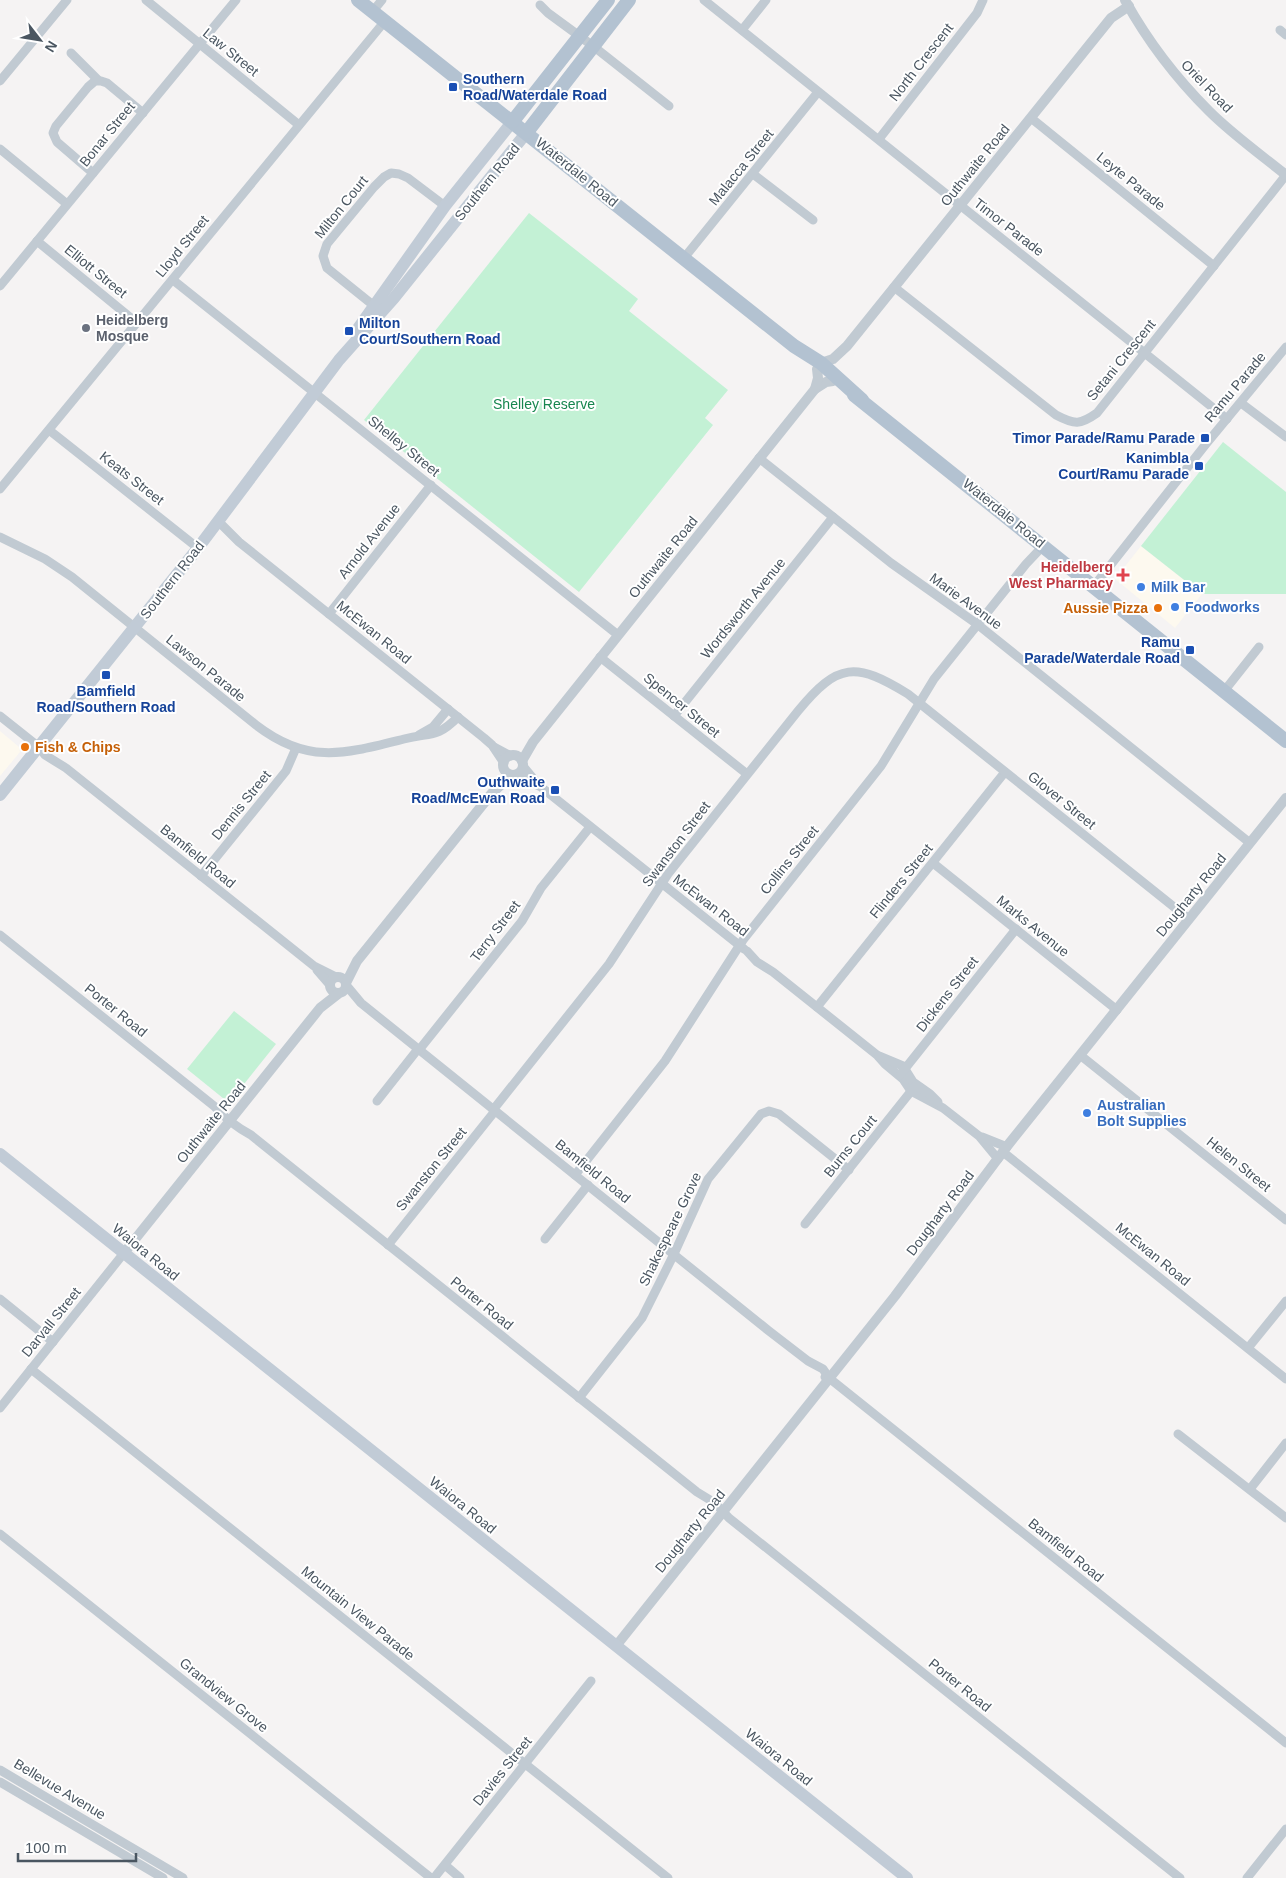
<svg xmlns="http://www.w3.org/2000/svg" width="1286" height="1878" viewBox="0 0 1286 1878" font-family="Arial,sans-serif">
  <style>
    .commercial { fill: #fdf9ef }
    .green { fill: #c3f1d5 }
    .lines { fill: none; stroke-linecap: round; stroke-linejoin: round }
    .minor { stroke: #c1cad2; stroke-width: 9 }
    .tertiary { stroke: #c1cad2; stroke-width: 10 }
    .secondary { stroke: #c1cbd6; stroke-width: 12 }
    .primary { stroke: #b3c2d1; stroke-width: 14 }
    .transit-dot { fill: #1a4fb4; stroke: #fff; stroke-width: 2 }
    .worship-dot { fill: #6b7280; stroke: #fff; stroke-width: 2 }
    .health-dot { fill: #e0444e; stroke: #fff; stroke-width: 2 }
    .shop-dot { fill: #3f7fe0; stroke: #fff; stroke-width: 2 }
    .food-dot { fill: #e8710a; stroke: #fff; stroke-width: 2 }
    .labels { text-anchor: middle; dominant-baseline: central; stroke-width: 4; stroke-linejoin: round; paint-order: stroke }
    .street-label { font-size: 14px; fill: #4a5661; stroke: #fff }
    .transit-label { font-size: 14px; font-weight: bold; fill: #164399; stroke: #fff; text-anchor: end }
    .worship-label { font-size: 14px; font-weight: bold; fill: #5b616d; stroke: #fff; text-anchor: start }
    .park-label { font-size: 14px; fill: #17864f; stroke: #fff }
    .health-label { font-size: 14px; font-weight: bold; fill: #be3a42; stroke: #fff; text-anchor: end }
    .shop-label { font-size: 14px; font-weight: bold; fill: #366cbe; stroke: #fff; text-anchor: start }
    .food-label { font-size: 14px; font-weight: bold; fill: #c56008; stroke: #fff; text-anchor: end }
  </style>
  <rect width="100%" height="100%" fill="#f5f3f3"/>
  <g class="commercial">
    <polygon points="1141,546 1202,594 1175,628 1115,579"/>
    <polygon points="0,731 19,747 20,752 0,776"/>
  </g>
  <g class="green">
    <polygon points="529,213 638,299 629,311 728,390 705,418 713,425 579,592 364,420"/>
    <polygon points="1223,442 1286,492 1286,594 1202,594 1141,546"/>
    <polygon points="234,1011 276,1044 229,1103 187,1069"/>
  </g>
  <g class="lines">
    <g class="minor">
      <polyline points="146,0 299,125"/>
      <polyline points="704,0 1227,419"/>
      <polyline points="540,5 548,13 593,46 669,106"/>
      <polyline points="373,11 382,0"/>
      <polyline points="742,30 766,0"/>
      <polyline points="1280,30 1286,35"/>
      <polyline points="71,53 98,80"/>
      <polyline points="0,81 67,0"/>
      <polyline points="1031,118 1214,266"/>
      <polyline points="879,139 977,13 983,0"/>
      <polyline points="0,149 67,204"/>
      <polyline points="93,173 57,142 53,133 56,126 88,87 95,81 101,81 107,83 143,113"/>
      <polyline points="753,174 813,220"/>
      <polyline points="37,241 137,323"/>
      <polyline points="684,258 818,92"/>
      <polyline points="173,280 618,635"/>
      <polyline points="0,286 236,0"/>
      <path d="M894 287 1056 415C1075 425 1080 425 1097 413L1286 175"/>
      <polyline points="373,305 327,268 323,256 327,244 374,187 384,177 391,173 399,174 408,178 445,206"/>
      <polyline points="1241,403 1286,437"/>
      <polyline points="49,430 198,548"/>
      <polyline points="759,458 891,563 977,624 1250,843"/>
      <polyline points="0,489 385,21"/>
      <polyline points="218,521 239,542 484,738 492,745 504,763"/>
      <path d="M0 537 45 559 72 577 256 725C308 765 344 754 404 739 431 732 436 739 458 717"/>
      <polyline points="1094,586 1206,444 1286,347"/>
      <polyline points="329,614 431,485"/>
      <polyline points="600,657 747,774"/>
      <polyline points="1225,690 1259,647"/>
      <polyline points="0,716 39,747 45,755 66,768 314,966 336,977"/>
      <polyline points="674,716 833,517"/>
      <polyline points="419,735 433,727 448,709"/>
      <polyline points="494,747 511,756"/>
      <polyline points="523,766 537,783"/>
      <polyline points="516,775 541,787 744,949"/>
      <polyline points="933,863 1117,1010"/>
      <polyline points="201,876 286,771 296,748"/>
      <path d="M0 935 214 1106C225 1118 236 1127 251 1135L697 1492 715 1503 729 1518 1180 1878"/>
      <polyline points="747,951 757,962 773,972 877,1055 885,1064 903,1079 911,1091 943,1108 979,1136 998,1159"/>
      <polyline points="317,970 330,985"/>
      <polyline points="346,985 361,1003 769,1331 808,1361 823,1369 829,1378"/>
      <polyline points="817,1007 1005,772"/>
      <polyline points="419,1050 522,921 541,888 590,827"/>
      <polyline points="1080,1055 1286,1220"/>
      <polyline points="879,1056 903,1066 913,1082 930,1094 938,1102"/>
      <polyline points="900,1075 1016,929"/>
      <polyline points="377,1101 418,1049"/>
      <path d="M493 1110 609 964 668 874 798 711C838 662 856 662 908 694L1189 919"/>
      <polyline points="982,1137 1007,1147"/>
      <polyline points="1003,1152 1286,1379"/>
      <polyline points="575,1175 665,1061 743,940 881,766 934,679 1026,564 1044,545"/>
      <polyline points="805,1224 916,1085"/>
      <polyline points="545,1239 588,1185"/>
      <polyline points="388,1245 495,1111"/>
      <polyline points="0,1299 53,1342"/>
      <polyline points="1248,1348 1286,1301"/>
      <polyline points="31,1369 668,1878"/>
      <polyline points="825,1377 829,1378 1286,1743"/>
      <polyline points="579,1398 642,1318 674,1254 708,1179 761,1114 769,1111 779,1114 849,1170"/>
      <polyline points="0,1408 124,1253"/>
      <polyline points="1178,1434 1286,1518"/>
      <polyline points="1250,1489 1286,1443"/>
      <polyline points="0,1534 431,1878"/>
      <polyline points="0,1770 183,1878"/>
      <polyline points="0,1782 163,1878"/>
      <polyline points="445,1865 460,1878"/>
      <polyline points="434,1878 591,1681"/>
      <polyline points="1247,1878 1286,1829"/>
    </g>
    <g class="tertiary">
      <path d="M1125 0C1147 40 1176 78 1209 111 1232 134 1260 154 1286 175"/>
      <polyline points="821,363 833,359 847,346 1111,18 1129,6"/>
      <polyline points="815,389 826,382 833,381"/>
      <circle cx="513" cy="765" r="10"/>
      <polyline points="522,761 533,742 815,389 818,378 817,369"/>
      <circle cx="338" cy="985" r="8"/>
      <polyline points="346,983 357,961 492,793 512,775"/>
      <polyline points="124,1253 320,1008 338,994"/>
      <polyline points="616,1646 895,1296 1008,1145 1286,798"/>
    </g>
    <g class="secondary">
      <polyline points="357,330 445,206 513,121"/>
      <polyline points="0,795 198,548 339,360 394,298 527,132"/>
      <polyline points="0,1154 907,1878"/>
    </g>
    <g class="primary">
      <polyline points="358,0 794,346 821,363 862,400"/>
      <polyline points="513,121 608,0"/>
      <polyline points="527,132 629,0"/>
      <polyline points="854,395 1286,741"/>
    </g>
  </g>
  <g class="transit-dot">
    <rect x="448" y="82" width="10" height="10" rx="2.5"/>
    <rect x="344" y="326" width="10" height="10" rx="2.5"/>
    <rect x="1200" y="433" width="10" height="10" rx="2.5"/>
    <rect x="1194" y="461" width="10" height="10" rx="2.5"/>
    <rect x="1185" y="645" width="10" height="10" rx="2.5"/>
    <rect x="101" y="670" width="10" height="10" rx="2.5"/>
    <rect x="550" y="785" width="10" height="10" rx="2.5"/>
  </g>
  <circle class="worship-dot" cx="86" cy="328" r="5"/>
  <path class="health-dot" d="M1120.5 567.5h5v5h5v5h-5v5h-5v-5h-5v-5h5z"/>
  <g class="shop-dot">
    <circle cx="1141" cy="587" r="5"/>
    <circle cx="1175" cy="607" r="5"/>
    <circle cx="1087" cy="1113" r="5"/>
  </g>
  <g class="food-dot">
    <circle cx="1158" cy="608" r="5"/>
    <circle cx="25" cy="747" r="5"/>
  </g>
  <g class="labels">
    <g class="street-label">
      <text transform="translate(231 52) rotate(39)">Law Street</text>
      <text transform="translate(921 62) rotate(-52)">North Crescent</text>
      <text transform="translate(1207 86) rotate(46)">Oriel Road</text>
      <text transform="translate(107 134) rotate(-51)">Bonar Street</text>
      <text transform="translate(975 165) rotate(-51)">Outhwaite Road</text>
      <text transform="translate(741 167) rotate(-51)">Malacca Street</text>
      <text transform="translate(577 172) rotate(39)">Waterdale Road</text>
      <text transform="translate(1131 181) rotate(39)">Leyte Parade</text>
      <text transform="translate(487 182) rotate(-51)">Southern Road</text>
      <text transform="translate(341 207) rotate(-51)">Milton Court</text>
      <text transform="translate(1009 227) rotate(38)">Timor Parade</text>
      <text transform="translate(182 246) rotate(-51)">Lloyd Street</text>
      <text transform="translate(96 271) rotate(39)">Elliott Street</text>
      <text transform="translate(1121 360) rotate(-51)">Setani Crescent</text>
      <text transform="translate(1235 387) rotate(-50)">Ramu Parade</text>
      <text transform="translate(404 446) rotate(39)">Shelley Street</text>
      <text transform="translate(132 478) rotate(38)">Keats Street</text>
      <text transform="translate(1004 513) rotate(39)">Waterdale Road</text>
      <text transform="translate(369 541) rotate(-52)">Arnold Avenue</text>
      <text transform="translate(663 557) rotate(-51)">Outhwaite Road</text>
      <text transform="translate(172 580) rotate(-52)">Southern Road</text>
      <text transform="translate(966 601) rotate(36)">Marie Avenue</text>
      <text transform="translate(743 608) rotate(-51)">Wordsworth Avenue</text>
      <text transform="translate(374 632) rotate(39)">McEwan Road</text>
      <text transform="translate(206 668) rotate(39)">Lawson Parade</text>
      <text transform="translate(682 705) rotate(39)">Spencer Street</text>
      <text transform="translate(1062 800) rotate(39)">Glover Street</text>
      <text transform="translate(241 805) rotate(-51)">Dennis Street</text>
      <text transform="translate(676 844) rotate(-53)">Swanston Street</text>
      <text transform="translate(198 856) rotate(39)">Bamfield Road</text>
      <text transform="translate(789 860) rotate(-51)">Collins Street</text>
      <text transform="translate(901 881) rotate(-51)">Flinders Street</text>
      <text transform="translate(1191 895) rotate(-51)">Dougharty Road</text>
      <text transform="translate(711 905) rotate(38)">McEwan Road</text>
      <text transform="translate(1033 926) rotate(39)">Marks Avenue</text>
      <text transform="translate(495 931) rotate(-53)">Terry Street</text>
      <text transform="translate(947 994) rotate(-52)">Dickens Street</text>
      <text transform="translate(116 1010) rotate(39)">Porter Road</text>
      <text transform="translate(211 1122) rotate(-51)">Outhwaite Road</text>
      <text transform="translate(850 1146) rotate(-51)">Burns Court</text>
      <text transform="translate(1239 1164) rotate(39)">Helen Street</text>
      <text transform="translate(431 1169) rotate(-51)">Swanston Street</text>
      <text transform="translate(593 1171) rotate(39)">Bamfield Road</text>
      <text transform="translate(940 1213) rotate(-53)">Dougharty Road</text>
      <text transform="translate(670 1229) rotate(-64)">Shakespeare Grove</text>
      <text transform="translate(146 1252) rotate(39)">Waiora Road</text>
      <text transform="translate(1153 1254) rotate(39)">McEwan Road</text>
      <text transform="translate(482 1303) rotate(39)">Porter Road</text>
      <text transform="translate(51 1322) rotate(-51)">Darvall Street</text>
      <text transform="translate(463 1505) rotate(39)">Waiora Road</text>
      <text transform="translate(690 1531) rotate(-51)">Dougharty Road</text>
      <text transform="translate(1066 1550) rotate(39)">Bamfield Road</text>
      <text transform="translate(358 1613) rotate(39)">Mountain View Parade</text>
      <text transform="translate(960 1685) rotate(39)">Porter Road</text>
      <text transform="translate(224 1695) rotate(39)">Grandview Grove</text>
      <text transform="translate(779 1757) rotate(39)">Waiora Road</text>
      <text transform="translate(502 1771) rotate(-51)">Davies Street</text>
      <text transform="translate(60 1789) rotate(31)">Bellevue Avenue</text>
    </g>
    <g class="transit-label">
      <text x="463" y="79" text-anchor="start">Southern<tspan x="463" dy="16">Road/Waterdale Road</tspan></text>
      <text x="359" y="323" text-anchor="start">Milton<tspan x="359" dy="16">Court/Southern Road</tspan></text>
      <text x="1195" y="438">Timor Parade/Ramu Parade</text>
      <text x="1189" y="458">Kanimbla<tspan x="1189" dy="16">Court/Ramu Parade</tspan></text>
      <text x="1180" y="642">Ramu<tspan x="1180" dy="16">Parade/Waterdale Road</tspan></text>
      <text x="106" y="691" text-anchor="middle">Bamfield<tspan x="106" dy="16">Road/Southern Road</tspan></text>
      <text x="545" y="782">Outhwaite<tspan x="545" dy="16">Road/McEwan Road</tspan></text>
    </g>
    <g class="worship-label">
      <text x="96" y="320">Heidelberg<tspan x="96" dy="16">Mosque</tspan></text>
    </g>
    <g class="park-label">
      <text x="544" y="404">Shelley Reserve</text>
    </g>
    <g class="health-label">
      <text x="1113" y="567">Heidelberg<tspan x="1113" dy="16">West Pharmacy</tspan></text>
    </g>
    <g class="shop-label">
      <text x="1151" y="587">Milk Bar</text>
      <text x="1185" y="607">Foodworks</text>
      <text x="1097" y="1105">Australian<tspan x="1097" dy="16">Bolt Supplies</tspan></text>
    </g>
    <g class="food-label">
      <text x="1148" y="608">Aussie Pizza</text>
      <text x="35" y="747" text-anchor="start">Fish &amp; Chips</text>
    </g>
  </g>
  <g transform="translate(40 40) rotate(121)" stroke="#ffffff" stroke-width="4" paint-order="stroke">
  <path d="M0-4L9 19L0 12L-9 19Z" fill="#4a5661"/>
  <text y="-8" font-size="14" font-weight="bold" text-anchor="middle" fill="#4a5661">N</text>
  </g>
  <path d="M18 1853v8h118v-8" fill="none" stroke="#4a5661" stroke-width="2.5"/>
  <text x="25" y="1853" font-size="15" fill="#4a5661" stroke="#ffffff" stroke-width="4" paint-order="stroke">100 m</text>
</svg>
